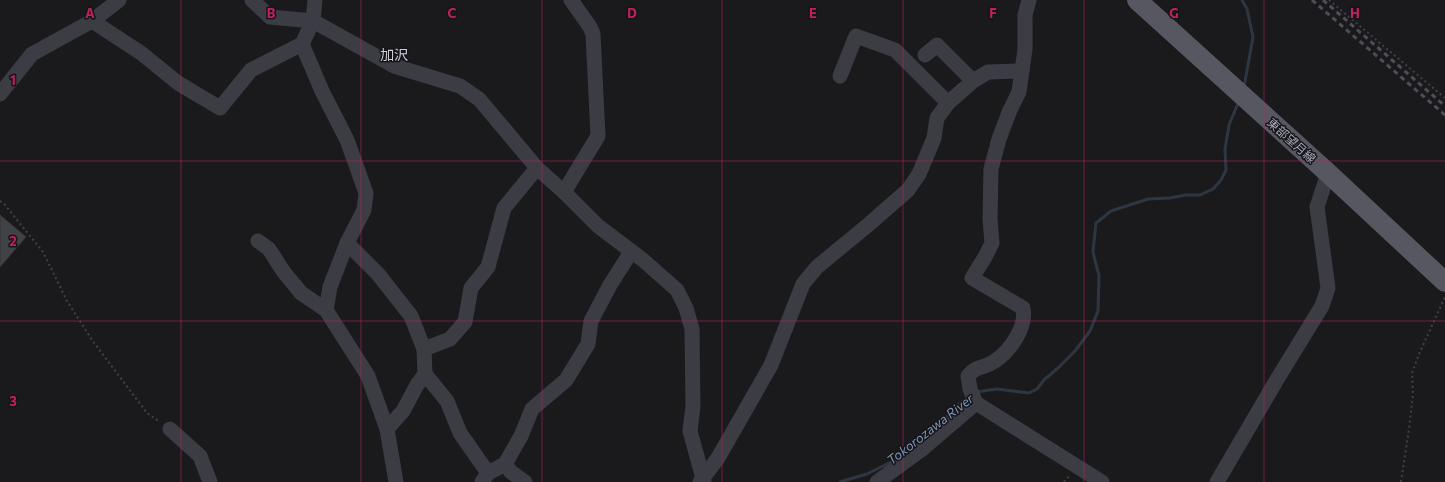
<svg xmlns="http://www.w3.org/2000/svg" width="1445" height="482" viewBox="0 0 1445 482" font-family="Commissioner,'Noto Sans JP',sans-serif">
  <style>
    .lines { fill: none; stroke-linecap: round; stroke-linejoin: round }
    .stream { stroke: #2e3642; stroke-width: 3 }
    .building { fill: #414247; stroke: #343439 }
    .path { stroke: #404149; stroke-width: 2; stroke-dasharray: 2 3; stroke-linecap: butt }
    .minor { stroke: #3c3d44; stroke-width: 15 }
    .major { stroke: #565761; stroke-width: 20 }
    .rail { stroke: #4d4e57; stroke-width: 3; stroke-dasharray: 5 4; stroke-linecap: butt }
    .grid { fill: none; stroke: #c12060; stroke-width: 1; stroke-opacity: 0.55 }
    .labels { text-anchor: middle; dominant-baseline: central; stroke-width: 3; stroke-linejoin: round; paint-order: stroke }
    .street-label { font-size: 12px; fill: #abaebd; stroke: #151518 }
    .water-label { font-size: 13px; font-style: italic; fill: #8097ba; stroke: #151518 }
    .quarter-label { font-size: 14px; fill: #cdced8; stroke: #151518 }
    .grid-label { font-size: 13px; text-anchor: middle; font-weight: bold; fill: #c12060; stroke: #151518; stroke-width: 3; stroke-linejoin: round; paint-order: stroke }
  </style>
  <rect width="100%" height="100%" fill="#1a1a1c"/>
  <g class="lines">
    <g class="stream">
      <polyline points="1242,0 1247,9 1253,37 1244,87"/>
      <polyline points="976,392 997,389 1029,393 1037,389 1044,380 1059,367 1075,351 1090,331 1098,311 1099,275 1095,261 1093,251 1096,223 1111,211 1148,199 1170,198 1186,195 1200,195 1213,189 1221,180 1226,170 1225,149 1229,125 1239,101"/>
      <polyline points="840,482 867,474 893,461 930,428 949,415 960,403 968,398"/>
    </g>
  </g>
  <polygon class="building" points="0,215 26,237 0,267"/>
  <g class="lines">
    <g class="path">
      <polyline points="1329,0 1445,98"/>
      <polyline points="0,201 5,205 43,252 67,301 92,340 147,413 160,422"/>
      <polyline points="1064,482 1070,475"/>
      <polyline points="1401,482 1409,429 1413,394 1412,373 1419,354 1445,297"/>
    </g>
    <g class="minor">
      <polyline points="252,0 270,17 313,21 394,66 460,86 479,99 537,168 564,192 598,226 643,260 677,290 686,308 692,329 693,406 690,431 704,482"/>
      <path d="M1029 0 1025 15V49L1019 92 1010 110 999 139 991 169 990 219 992 243 985 257 972 278 1023 308C1027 327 1010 351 995 361 984 369 978 364 968 376L970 389 976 403 1102 482"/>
      <polyline points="92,21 141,53 178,83 220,108 251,70 302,44 313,21 315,0"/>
      <polyline points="302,44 322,91 347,140 366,193 364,210 347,243 330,287 326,310 368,376 387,429 396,482"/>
      <polyline points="925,55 937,45 973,81"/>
      <polyline points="840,76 856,36 895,50 948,103"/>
      <polyline points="0,94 32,54 92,21 119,0"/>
      <polyline points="564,192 598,136 593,34 590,27 571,0"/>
      <polyline points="258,241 269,249 283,271 301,293 326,310"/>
      <polyline points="347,243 378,274 411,316 424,349 425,374 417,385 403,411 387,429"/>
      <polyline points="424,349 450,339 465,322 471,288 488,267 504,208 537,168"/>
      <polyline points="425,374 447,401 460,433 488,473"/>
      <polyline points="170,429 200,456 210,482"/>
      <polyline points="505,464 511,472 525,482"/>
      <polyline points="482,482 488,473 505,464 521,436 532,409 566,380 588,344 591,321 610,285 631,252"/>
      <polyline points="700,482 718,458 771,365 803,284 817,267 868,225 908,190 919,174 934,138 937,118 948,103 973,81 988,72 1022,71"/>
      <polyline points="877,482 921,450 976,403"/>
      <polyline points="1217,482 1276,381 1322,306 1328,288 1317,207 1328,173"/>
    </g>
    <polyline class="major" points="1137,0 1328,173 1445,282"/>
    <g class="rail">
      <polyline points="1312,0 1445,115"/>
      <polyline points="1323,0 1445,106"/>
    </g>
  </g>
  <path class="grid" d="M181 0V482M361 0V482M542 0V482M722 0V482M903 0V482M1084 0V482M1264 0V482M0 161H1445M0 321H1445"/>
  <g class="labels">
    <g class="street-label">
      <text transform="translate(1292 140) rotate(42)">東部望月線</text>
    </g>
    <g class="water-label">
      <text transform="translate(930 429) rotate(-38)">Tokorozawa River</text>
    </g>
    <g class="quarter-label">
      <text x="394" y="54">加沢</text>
    </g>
  </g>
  <g class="grid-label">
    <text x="90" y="18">A</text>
    <text x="271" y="18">B</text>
    <text x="452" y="18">C</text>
    <text x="632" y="18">D</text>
    <text x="813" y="18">E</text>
    <text x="993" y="18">F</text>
    <text x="1174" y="18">G</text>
    <text x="1355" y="18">H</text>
    <text x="13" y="85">1</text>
    <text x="13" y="246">2</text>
    <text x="13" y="406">3</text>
  </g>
</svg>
